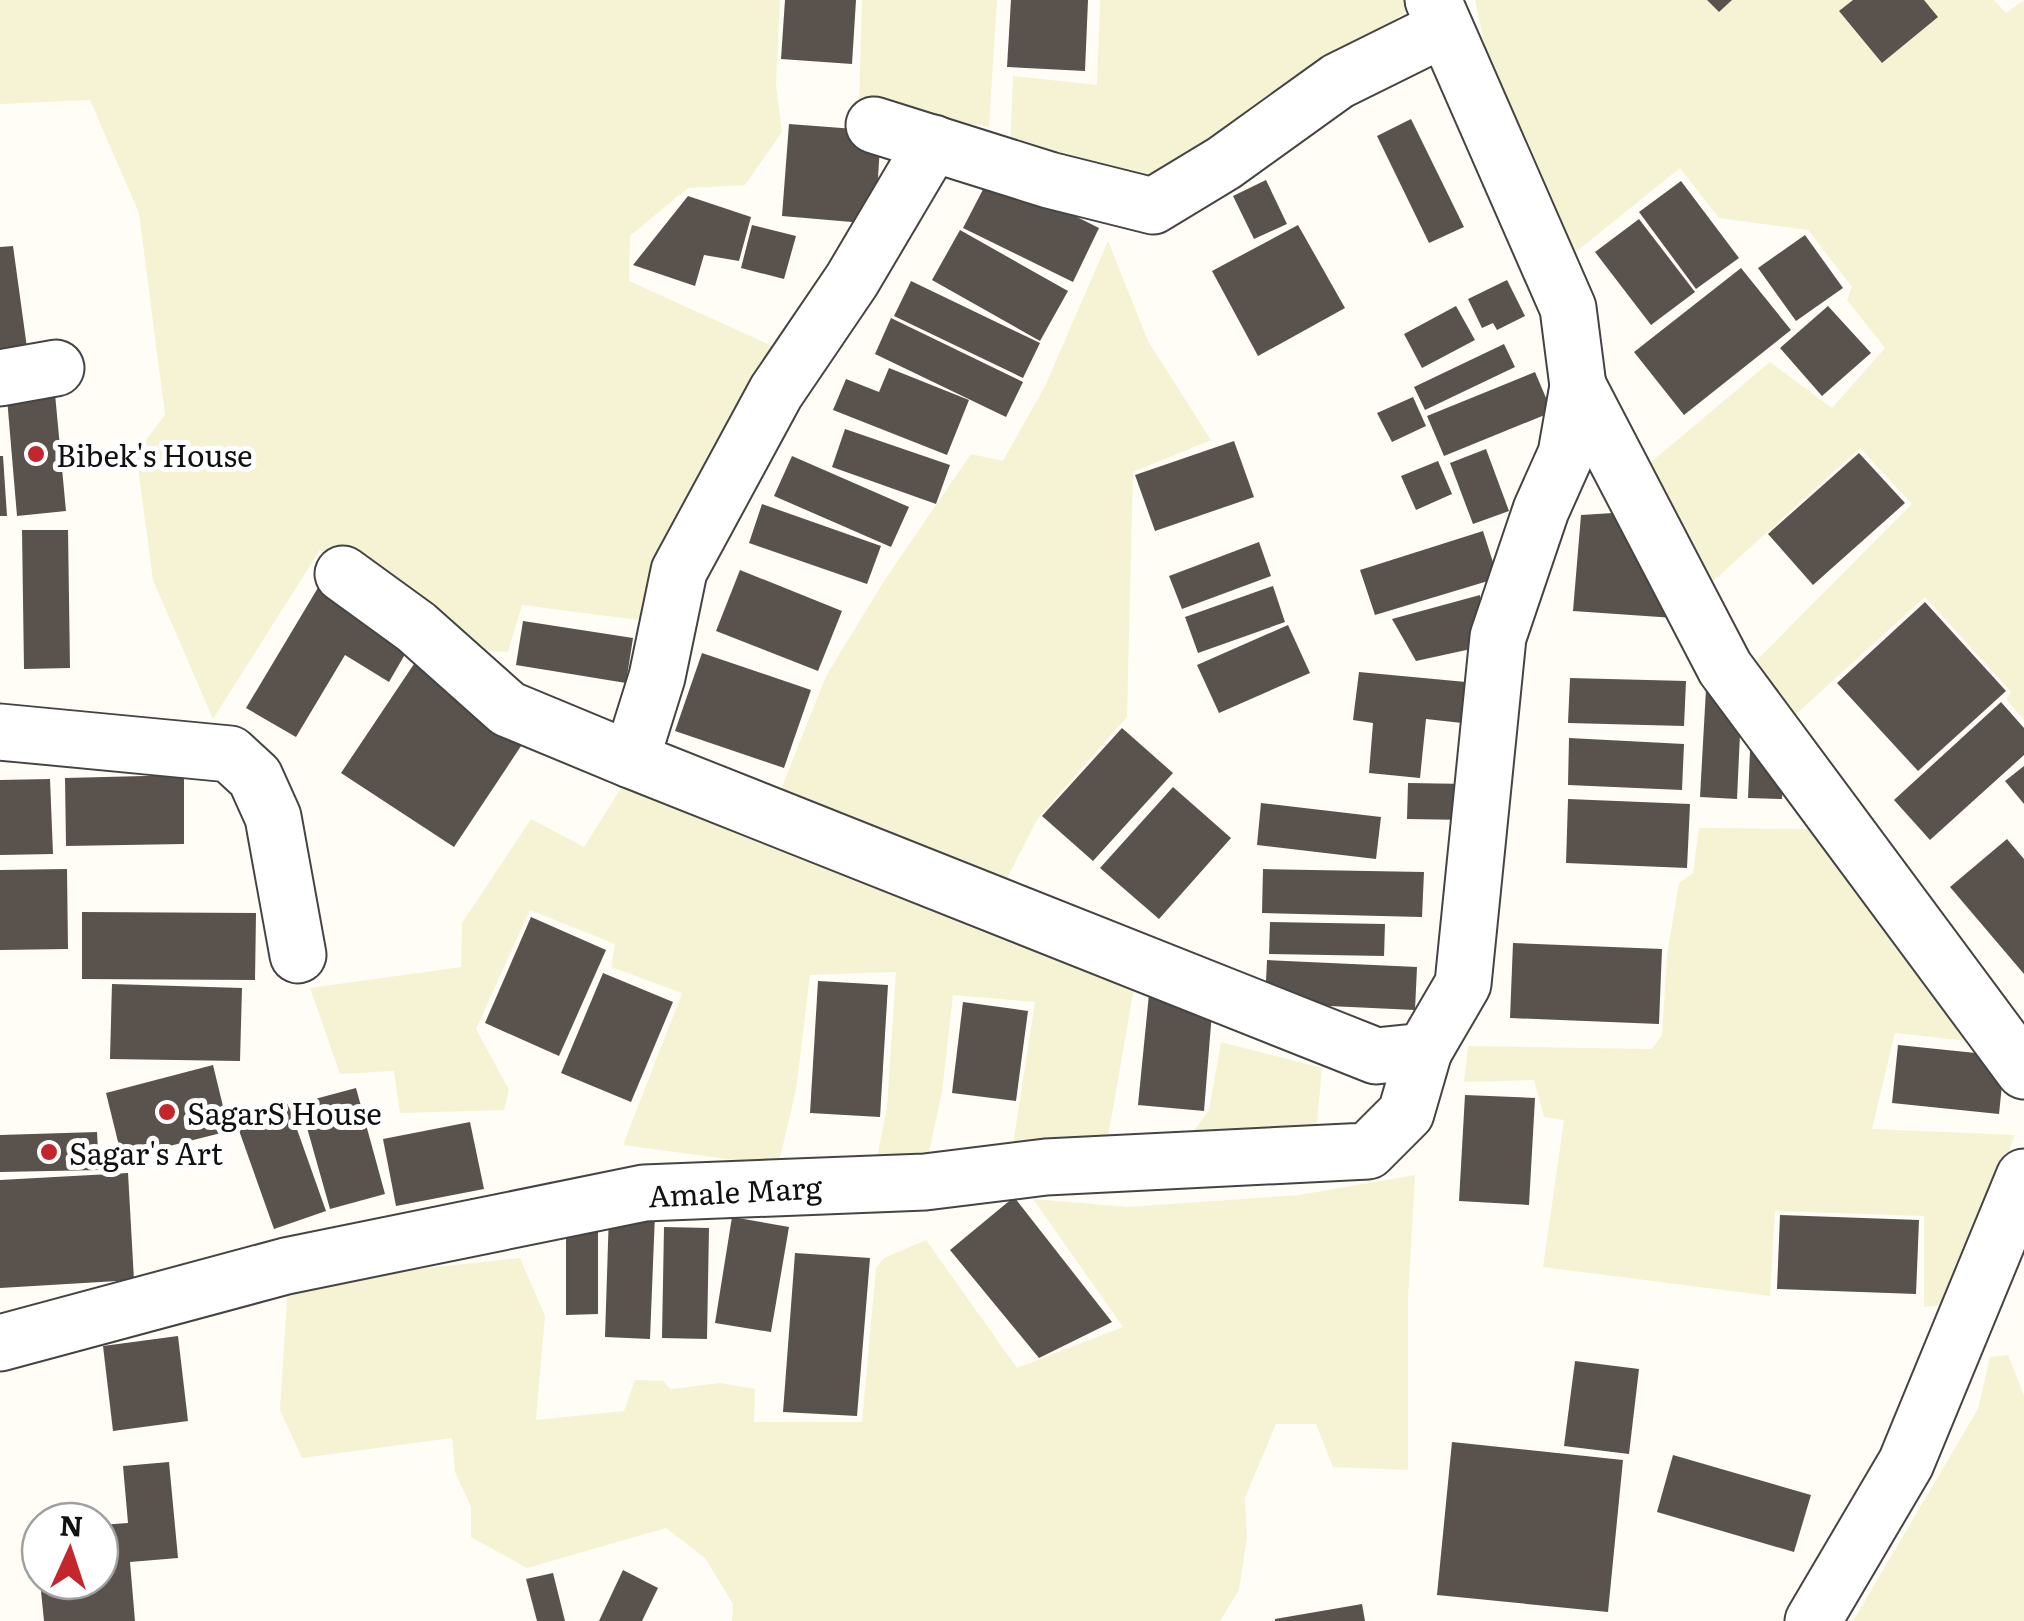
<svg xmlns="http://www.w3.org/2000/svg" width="2024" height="1621" viewBox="0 0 2024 1621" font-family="Literata,serif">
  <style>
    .farmland { fill: #f6f3d4 }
    .building { fill: #5a524d }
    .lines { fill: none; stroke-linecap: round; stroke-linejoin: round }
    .minor-casing { stroke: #444; stroke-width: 59 }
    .minor { stroke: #fff; stroke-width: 55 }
    .poi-dot { fill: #c4262e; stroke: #fff; stroke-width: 4 }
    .labels { text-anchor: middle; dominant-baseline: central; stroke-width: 10; stroke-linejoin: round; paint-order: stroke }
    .poi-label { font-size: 30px; fill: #111; stroke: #fff; text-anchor: start }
    .street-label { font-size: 30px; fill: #111; stroke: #fff }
  </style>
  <rect width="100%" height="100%" fill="#fffdf5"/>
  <g class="farmland">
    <polygon points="0,0 780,0 776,85 782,132 745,185 688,188 630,236 629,281 783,351 646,621 522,605 508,652 466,649 407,589 320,550 213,719 153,580 136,453 165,415 139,213 90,100 0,104"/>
    <polygon points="862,0 997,0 989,127 859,104"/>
    <polygon points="1100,0 1417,0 1417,2 1320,79 1161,191 1010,154 1013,76 1097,85"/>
    <polygon points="1475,0 1994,0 2006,13 2024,0 2024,720 2006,699 2011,692 1925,597 1794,716 1751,666 1912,504 1860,448 1700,593 1632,478 1770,362 1832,408 1885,348 1847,300 1852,287 1808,230 1719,218 1680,168 1572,255 1490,71"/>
    <polygon points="1108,241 1148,341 1211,440 1133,472 1127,717 1038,818 1002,888 778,797 826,676 884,581 971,454 1003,461 1045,386"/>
    <polygon points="625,782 1134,988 1105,1154 1012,1151 1035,1002 953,995 942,1092 926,1166 877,1157 887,1107 896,972 810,975 796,1090 778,1166 623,1145 682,993 611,967 615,944 530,910 476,1029 509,1090 504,1110 400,1113 394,1071 340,1074 310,988 461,967 462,923 531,819 584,847"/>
    <polygon points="1699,828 1819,829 1994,1044 1895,1033 1872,1129 2015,1135 1946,1305 1924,1307 1924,1216 1775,1211 1770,1296 1543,1267 1564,1120 1544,1117 1534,1080 1464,1082 1468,1046 1652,1049 1662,1035 1667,955 1679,883 1693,873"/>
    <polygon points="1221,1042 1322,1068 1316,1133 1186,1142 1209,1110"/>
    <polygon points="1415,1175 1408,1299 1408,1470 1333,1467 1316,1424 1276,1424 1245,1498 1247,1537 1239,1590 1220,1621 732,1621 733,1604 705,1558 666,1528 527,1568 471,1537 471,1507 455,1472 452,1438 302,1458 280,1410 288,1283 520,1258 545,1316 536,1420 624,1411 635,1380 663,1381 671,1389 720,1383 755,1389 754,1422 862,1422 876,1268 884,1258 926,1240 1017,1368 1123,1327 1033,1199 1128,1207 1299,1195"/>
    <polygon points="2008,1355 2024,1396 2024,1621 1853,1621 1978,1409 1990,1357"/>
  </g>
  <g class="building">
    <polygon points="785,0 856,0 852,64 781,59"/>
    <polygon points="1011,0 1088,0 1085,71 1007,67"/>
    <polygon points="1707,0 1732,0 1719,12"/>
    <polygon points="1853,0 1924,0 1938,17 1882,63 1839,11"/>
    <polygon points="1411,119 1464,227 1429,243 1377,136"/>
    <polygon points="789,124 881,131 875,224 782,216"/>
    <polygon points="991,174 1099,228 1073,282 963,228"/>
    <polygon points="1266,180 1287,224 1254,239 1233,196"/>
    <polygon points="1681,181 1739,258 1696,289 1639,212"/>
    <polygon points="688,196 751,217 739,261 704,255 695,286 633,265"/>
    <polygon points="1639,219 1695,292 1651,325 1595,252"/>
    <polygon points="752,225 796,236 784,279 741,268"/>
    <polygon points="1298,225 1345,308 1258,356 1212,271"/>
    <polygon points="960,230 1068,291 1040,341 932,280"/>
    <polygon points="1805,235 1843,288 1796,321 1758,268"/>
    <polygon points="13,246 28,355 0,359 0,247"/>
    <polygon points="1741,268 1791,330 1684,415 1634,352"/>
    <polygon points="1507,280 1525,316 1497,330 1493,323 1482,328 1468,299"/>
    <polygon points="911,281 1040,343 1023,378 894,316"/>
    <polygon points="1456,306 1475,340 1422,368 1404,334"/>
    <polygon points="1828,306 1871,353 1822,396 1780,348"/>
    <polygon points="891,318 1023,382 1006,417 875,354"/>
    <polygon points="1504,344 1515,367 1425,410 1414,387"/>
    <polygon points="889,368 969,400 947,455 833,410 846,379 879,392"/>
    <polygon points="1535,372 1552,412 1444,456 1427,416"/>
    <polygon points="55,394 66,511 17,516 7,398"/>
    <polygon points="1413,397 1426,426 1392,442 1377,413"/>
    <polygon points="845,429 950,465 936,504 832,467"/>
    <polygon points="1234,441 1254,497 1155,531 1135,475"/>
    <polygon points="1486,449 1509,511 1473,524 1450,463"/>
    <polygon points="1859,453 1905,503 1813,585 1768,534"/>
    <polygon points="0,456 3,456 7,516 0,516"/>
    <polygon points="792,456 909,507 891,547 774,496"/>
    <polygon points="1438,461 1452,494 1416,510 1401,476"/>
    <polygon points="762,504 881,546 867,584 749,543"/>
    <polygon points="1629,512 1689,619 1573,611 1581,515"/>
    <polygon points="22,530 68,530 70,668 24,669"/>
    <polygon points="1483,531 1498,578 1375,615 1360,570"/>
    <polygon points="1259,542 1271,576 1182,609 1169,576"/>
    <polygon points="740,570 842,611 818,671 716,631"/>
    <polygon points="322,581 415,637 389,682 345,655 296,737 246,708"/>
    <polygon points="1273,586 1285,622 1198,653 1185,617"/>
    <polygon points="1480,595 1480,647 1416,661 1392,619"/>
    <polygon points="1925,602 2006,691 1918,771 1837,683"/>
    <polygon points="523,621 633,638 626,683 516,665"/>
    <polygon points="1288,625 1310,673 1219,713 1197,665"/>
    <polygon points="702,653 811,690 784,768 675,731"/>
    <polygon points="418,658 531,731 454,847 341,773"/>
    <polygon points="1359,672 1466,682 1462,723 1426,719 1420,778 1369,773 1373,723 1353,720"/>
    <polygon points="1570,678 1686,681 1684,726 1568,723"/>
    <polygon points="1706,689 1742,691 1737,799 1700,797"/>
    <polygon points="2001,702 2024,728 2024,755 1930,840 1894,800"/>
    <polygon points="1122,728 1173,773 1093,861 1042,816"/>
    <polygon points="1569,738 1684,744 1682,790 1568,785"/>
    <polygon points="1750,751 1785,753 1782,799 1748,798"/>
    <polygon points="2024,766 2024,804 2005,781"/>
    <polygon points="184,775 184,844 66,846 65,778"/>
    <polygon points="50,779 53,854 0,855 0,780"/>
    <polygon points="1408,783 1469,784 1468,820 1407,819"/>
    <polygon points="1173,787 1231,838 1159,919 1100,868"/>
    <polygon points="1568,799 1690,804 1687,868 1566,863"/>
    <polygon points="1261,803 1381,817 1376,859 1257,845"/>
    <polygon points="2007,839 2024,859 2024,974 1950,887"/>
    <polygon points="67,869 68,949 0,950 0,870"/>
    <polygon points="1263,869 1424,872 1422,917 1262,913"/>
    <polygon points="82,912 256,913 255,980 82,979"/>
    <polygon points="531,917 606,950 559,1056 485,1023"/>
    <polygon points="1270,922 1385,924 1384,956 1269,954"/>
    <polygon points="1513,943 1662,949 1659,1024 1510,1018"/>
    <polygon points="1267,960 1417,967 1415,1010 1265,1003"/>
    <polygon points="603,973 673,1002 631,1102 561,1073"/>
    <polygon points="818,981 888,985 880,1117 810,1113"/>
    <polygon points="112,984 242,988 240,1061 110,1059"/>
    <polygon points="1149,994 1213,1000 1204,1111 1138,1105"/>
    <polygon points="963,1002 1028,1011 1016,1101 952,1093"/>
    <polygon points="1898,1045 2005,1056 1999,1114 1892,1103"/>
    <polygon points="213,1065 229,1131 122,1158 106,1093"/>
    <polygon points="356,1088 385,1194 330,1209 300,1103"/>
    <polygon points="1465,1095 1535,1098 1529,1205 1459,1201"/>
    <polygon points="288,1104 326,1211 274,1229 236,1122"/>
    <polygon points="470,1122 484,1189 396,1206 383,1139"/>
    <polygon points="97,1132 99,1170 0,1172 0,1135"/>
    <polygon points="128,1173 134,1280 0,1288 0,1180"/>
    <polygon points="1014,1197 1112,1322 1039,1358 950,1250"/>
    <polygon points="609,1213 655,1214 650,1339 605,1337"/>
    <polygon points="1780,1215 1919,1220 1916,1294 1777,1289"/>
    <polygon points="566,1217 598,1218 598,1314 566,1315"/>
    <polygon points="732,1217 789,1227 771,1332 715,1323"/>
    <polygon points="664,1227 709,1228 707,1339 662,1338"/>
    <polygon points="795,1253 870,1258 857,1416 783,1412"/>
    <polygon points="178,1336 188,1421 113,1431 103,1346"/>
    <polygon points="1575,1361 1639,1369 1629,1454 1564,1446"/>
    <polygon points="1452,1442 1623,1460 1608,1612 1437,1595"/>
    <polygon points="1673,1455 1811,1495 1794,1552 1657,1512"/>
    <polygon points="169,1462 178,1558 130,1562 135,1621 44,1621 40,1581 100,1581 100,1525 128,1523 123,1466"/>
    <polygon points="40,1530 40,1559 37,1559 34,1531"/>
    <polygon points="623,1570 658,1588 642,1621 599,1621"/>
    <polygon points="553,1573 565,1621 537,1621 526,1579"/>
    <polygon points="1362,1604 1365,1621 1275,1621 1275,1619"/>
  </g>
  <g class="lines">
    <defs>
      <g id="minor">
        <polyline points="874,125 1049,180 1153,206 1224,163 1338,81 1443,29"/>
        <polyline points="933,143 852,280 776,392 679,571 657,677 631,760 1376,1056 1424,1051 1463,984 1498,637 1541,510 1566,454 1578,386 1568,308 1433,0"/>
        <polyline points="0,378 56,368"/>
        <polyline points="1578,386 1725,668 2024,1071"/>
        <polyline points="343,574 416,627 508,709 631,760"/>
        <polyline points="0,732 230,754 255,777 273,817 298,955"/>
        <polyline points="0,1343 286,1266 644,1193 925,1182 1046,1167 1368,1151 1406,1113 1424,1051"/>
        <polyline points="1813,1621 1906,1463 2024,1177"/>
      </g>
    </defs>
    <use href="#minor" class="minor-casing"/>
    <use href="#minor" class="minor"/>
  </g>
  <g class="poi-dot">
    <circle cx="36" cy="454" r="10"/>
    <circle cx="167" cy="1112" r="10"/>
    <circle cx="49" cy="1152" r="10"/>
  </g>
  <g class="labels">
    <g class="poi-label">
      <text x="56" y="454">Bibek's House</text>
      <text x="187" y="1112">SagarS House</text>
      <text x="69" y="1152">Sagar's Art</text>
    </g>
    <g class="street-label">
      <text transform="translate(735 1190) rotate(-3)">Amale Marg</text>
    </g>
  </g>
  <g transform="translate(70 1551) rotate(3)"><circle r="48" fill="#ffffff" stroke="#a0a0a0" stroke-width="2.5"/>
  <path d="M0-8L18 38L0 25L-18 38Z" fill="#c4262e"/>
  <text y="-15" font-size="28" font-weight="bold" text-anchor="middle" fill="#111111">N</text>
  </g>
</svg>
